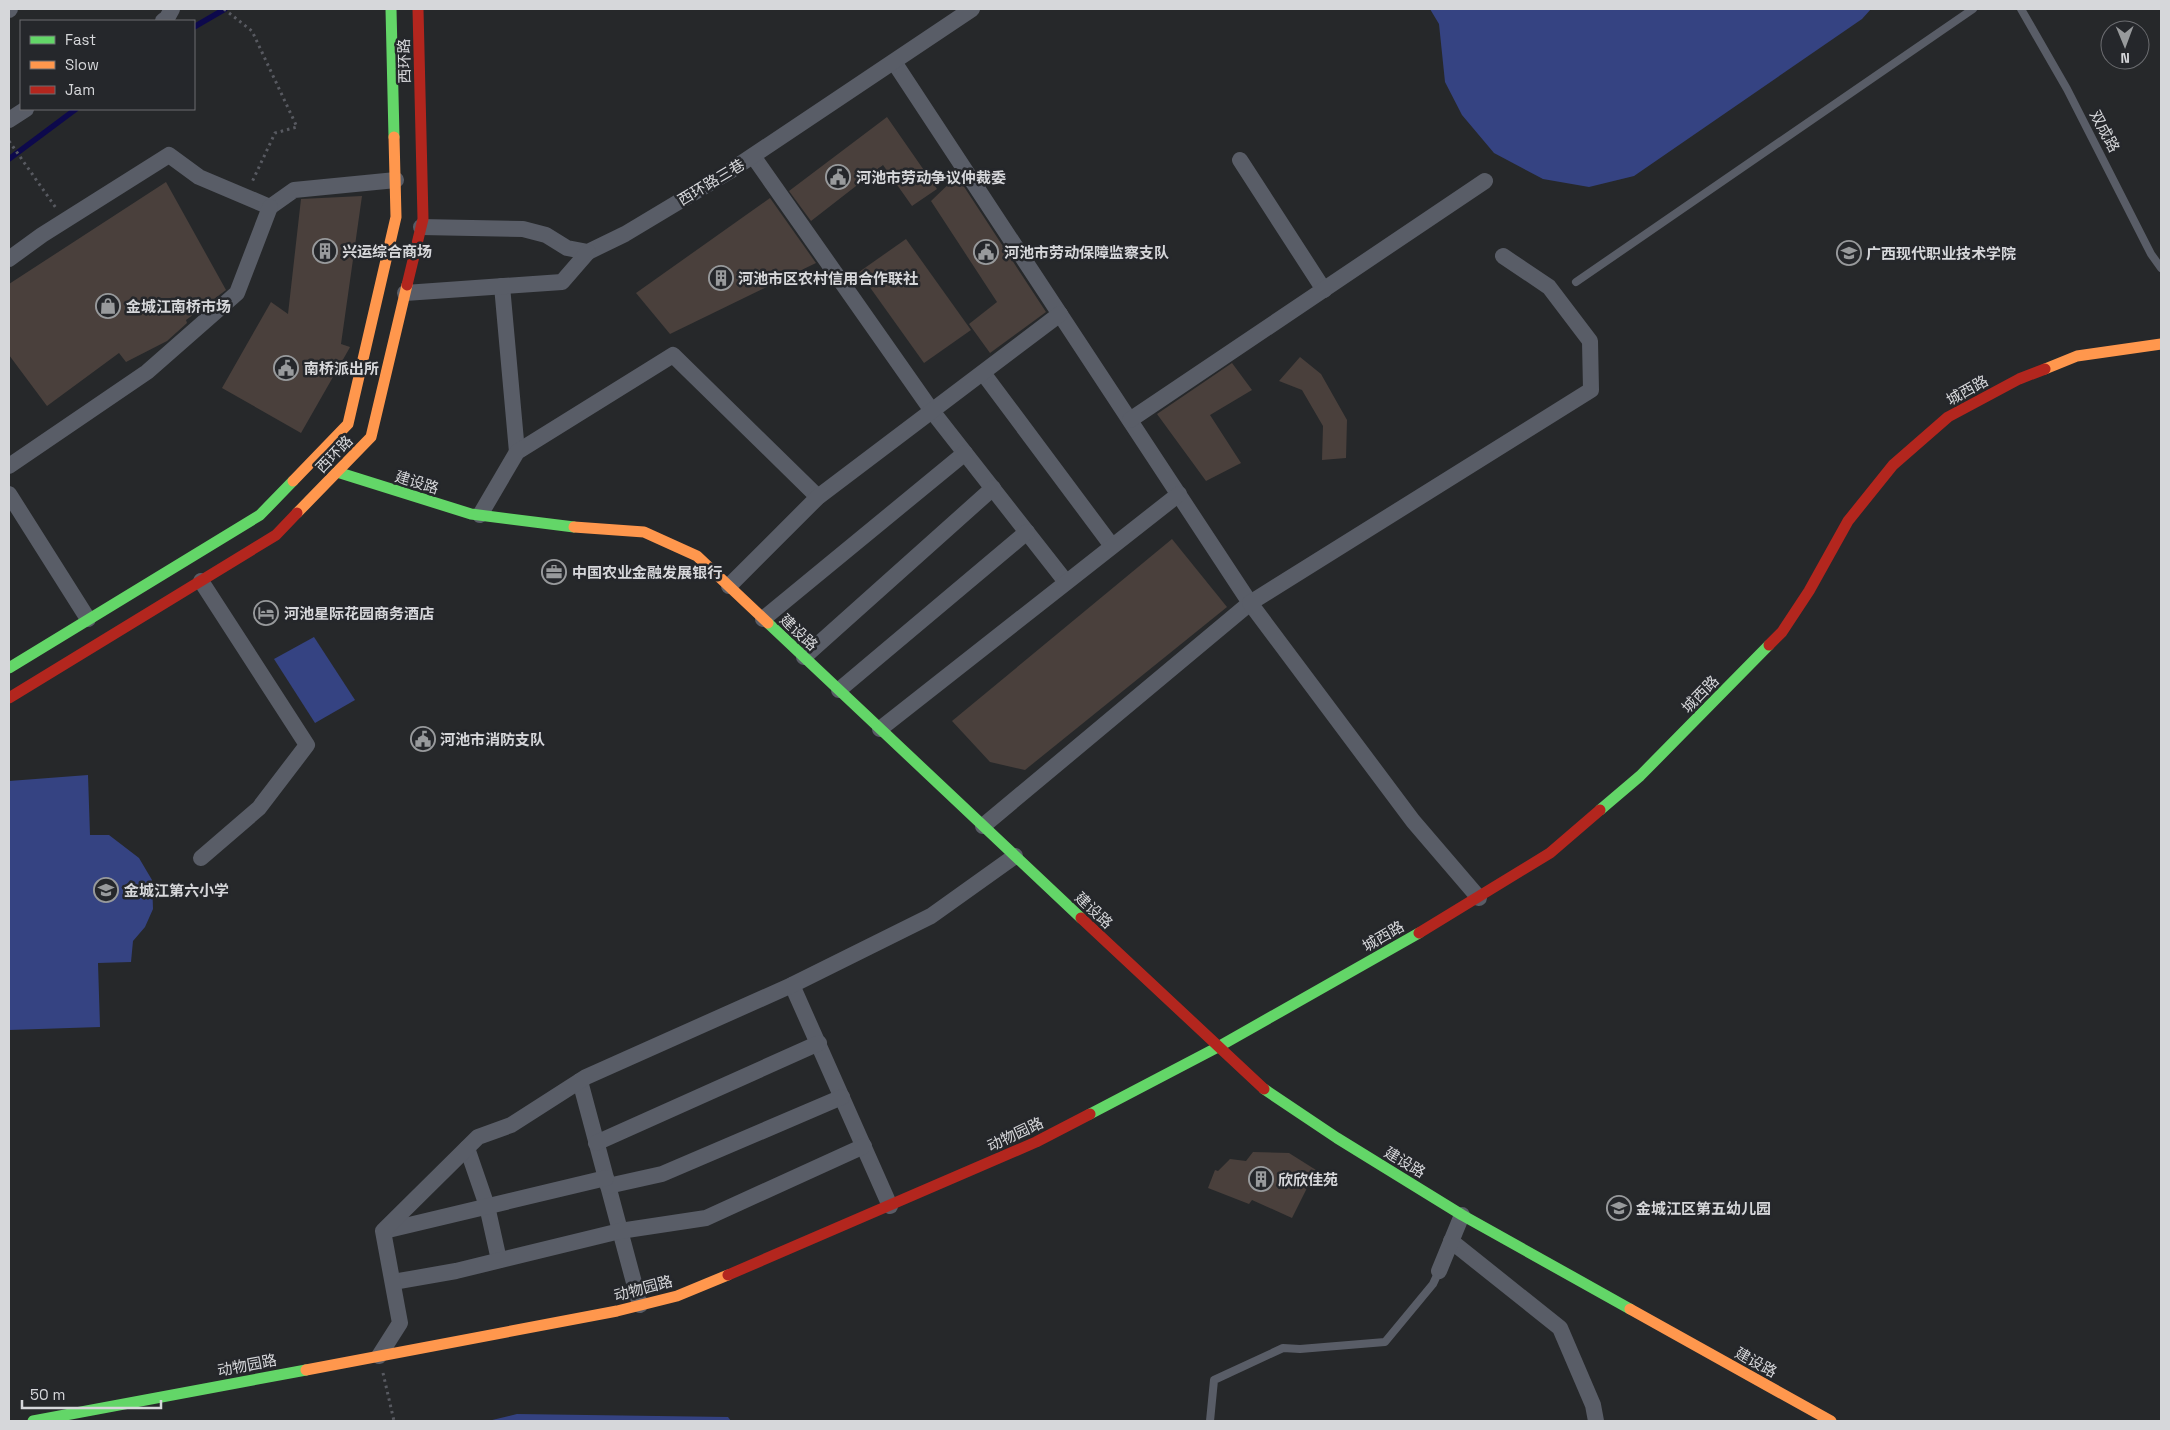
<svg xmlns="http://www.w3.org/2000/svg" width="2170" height="1430" viewBox="0 0 2170 1430" font-family="'Space Grotesk','Noto Sans SC',sans-serif">
  <style>
    .green { fill: #354382 }
    .forest { fill: #344281 }
    .lines { fill: none; stroke-linecap: round; stroke-linejoin: round }
    .stream { stroke: #0d094c; stroke-width: 5.5 }
    .building { fill: #4a403c }
    .path { stroke: #585a61; stroke-width: 3; stroke-dasharray: 2.5 4; stroke-linecap: butt }
    .lane { stroke: #595d67; stroke-width: 8 }
    .street { stroke: #595d67; stroke-width: 16 }
    .fast { stroke: #63d668; stroke-width: 11 }
    .slow { stroke: #ff974d; stroke-width: 11 }
    .jam { stroke: #b3261e; stroke-width: 11 }
    .labels { text-anchor: middle; dominant-baseline: central; stroke-width: 5; stroke-linejoin: round; paint-order: stroke }
    .street-label { font-size: 15px; fill: #d6d7da; stroke: #25272b }
    .poi-label { font-size: 15px; font-weight: bold; fill: #d6d7da; stroke: #25272b; text-anchor: start }
  </style>
  <rect width="100%" height="100%" fill="#26282a"/>
  <g class="green">
    <polygon points="1430,9 1871,9 1862,19 1634,176 1589,187 1543,179 1494,153 1462,115 1445,82 1439,24"/>
    <polygon points="314,637 355,700 315,723 274,659"/>
    <polygon points="88,775 90,835 109,835 139,858 152,880 153,909 145,927 133,941 131,962 98,963 100,1027 9,1030 9,781"/>
  </g>
  <polygon class="forest" points="517,1414 728,1417 731,1421 488,1421"/>
  <g class="lines">
    <g class="stream">
      <polyline points="194,27 225,9"/>
      <polyline points="9,159 76,109"/>
    </g>
  </g>
  <g class="building">
    <polygon points="887,117 937,189 912,206 883,165 811,221 789,191"/>
    <polygon points="957,176 1046,312 990,353 969,324 997,302 931,201"/>
    <polygon points="166,182 226,290 186,320 187,323 167,341 126,362 119,353 47,406 9,355 9,284"/>
    <polygon points="362,196 341,344 350,347 349,349 301,433 222,388 271,302 288,314 301,199"/>
    <polygon points="770,198 816,263 670,334 636,293"/>
    <polygon points="906,239 971,330 924,363 859,272"/>
    <polygon points="1300,357 1321,374 1347,420 1346,458 1322,460 1323,426 1302,390 1279,381"/>
    <polygon points="1232,363 1252,390 1210,415 1241,463 1206,481 1157,414"/>
    <polygon points="1172,539 1227,607 1025,770 990,762 952,721"/>
    <polygon points="1253,1152 1289,1153 1316,1170 1292,1218 1252,1200 1249,1204 1208,1188 1215,1170 1218,1171 1230,1159 1246,1161"/>
  </g>
  <g class="lines">
    <g class="path">
      <polyline points="224,9 252,31 297,127 275,133 252,182"/>
      <polyline points="9,141 56,208"/>
      <polyline points="383,1373 394,1421"/>
    </g>
    <g class="lane">
      <polyline points="2021,9 2067,89 2151,254 2161,268"/>
      <polyline points="1576,282 1973,9"/>
      <polyline points="1210,1421 1214,1380 1283,1348 1300,1349 1385,1342 1433,1284 1439,1271"/>
    </g>
    <g class="street">
      <polyline points="9,10 10,9"/>
      <polyline points="163,21 167,18 172,9"/>
      <polyline points="894,62 1250,603 983,826"/>
      <polyline points="9,120 26,109"/>
      <polyline points="753,156 932,411 1066,582"/>
      <polyline points="1240,160 1324,290"/>
      <polyline points="421,227 523,229 546,235 567,248 588,252 625,234 730,171 972,9"/>
      <polyline points="9,259 42,235 169,155 199,177 270,207 294,190 396,180"/>
      <polyline points="502,286 517,452"/>
      <polyline points="405,293 562,282 588,252"/>
      <polyline points="983,373 1112,546"/>
      <polyline points="1130,420 1485,181"/>
      <polyline points="9,466 147,372 237,293 270,207"/>
      <polyline points="9,494 88,619"/>
      <polyline points="480,515 517,452 673,355 818,497"/>
      <polyline points="201,581 307,745 259,808 201,858"/>
      <polyline points="729,586 818,497 1060,314"/>
      <polyline points="763,619 965,453"/>
      <polyline points="804,657 993,488"/>
      <polyline points="839,690 1027,532"/>
      <polyline points="880,729 1179,494"/>
      <polyline points="1479,898 1413,821 1250,603 1591,390 1590,341 1549,287 1503,256"/>
      <polyline points="792,985 890,1206"/>
      <polyline points="580,1081 640,1305"/>
      <polyline points="596,1143 819,1043"/>
      <polyline points="467,1148 487,1206 499,1260"/>
      <polyline points="608,1186 662,1174 842,1097"/>
      <polyline points="384,1231 606,1178"/>
      <polyline points="1451,1241 1560,1328 1593,1405 1596,1421"/>
      <polyline points="1439,1271 1462,1215"/>
      <polyline points="393,1282 456,1271 620,1231 706,1218 864,1146"/>
      <polyline points="379,1356 400,1323 383,1231 478,1137 511,1125 586,1077 792,985 931,916 1015,856"/>
    </g>
    <g class="fast">
      <polyline points="391,9 394,137"/>
      <polyline points="337,472 471,514 574,527"/>
      <polyline points="768,623 1081,918"/>
      <polyline points="9,668 260,515 293,481"/>
      <polyline points="1600,810 1640,776 1769,645"/>
      <polyline points="1264,1089 1337,1138 1462,1215 1630,1309"/>
      <polyline points="1090,1114 1218,1047 1419,933"/>
      <polyline points="33,1421 306,1370"/>
    </g>
    <g class="slow">
      <polyline points="2045,369 2077,356 2161,344"/>
      <polyline points="293,481 348,424 396,217 394,137"/>
      <polyline points="297,513 371,437 407,285"/>
      <polyline points="574,527 644,532 697,556 768,623"/>
      <polyline points="1630,1309 1831,1421"/>
      <polyline points="306,1370 617,1311 677,1296 728,1275"/>
    </g>
    <g class="jam">
      <polyline points="407,285 423,219 418,9"/>
      <polyline points="1769,645 1782,632 1809,591 1848,521 1893,465 1948,417 2019,379 2045,369"/>
      <polyline points="9,698 276,535 297,513"/>
      <polyline points="1081,918 1264,1089"/>
      <polyline points="1419,933 1550,853 1600,810"/>
      <polyline points="728,1275 1036,1142 1090,1114"/>
    </g>
  </g>
  <defs>
    <symbol id="civic-ring" viewBox="-11 -11 22 22"><circle r="9.5" fill="#25272b" stroke="#989a9c" stroke-width="1.5"/><path d="M-.6-6.5H3V-4.5H.6V-3L4-1V1h2V6H-6V1h2V-1L-.6-3ZM-1.2 2.5V6h2.4V2.5Z" fill="#989a9c"/></symbol>
    <symbol id="building-ring" viewBox="-11 -11 22 22"><circle r="9.5" fill="#25272b" stroke="#989a9c" stroke-width="1.5"/><path d="M-4-6H4V6H1V3H-1V6H-4ZM-2.5-4.3h1.7v1.8h-1.7ZM.8-4.3h1.7v1.8H.8ZM-2.5-1h1.7V.8h-1.7ZM.8-1h1.7V.8H.8Z" fill="#989a9c"/></symbol>
    <symbol id="school-ring" viewBox="-11 -11 22 22"><circle r="9.5" fill="#25272b" stroke="#989a9c" stroke-width="1.5"/><path d="M0-5L7-2L0 1L-7-2ZM-4 1L0 2.5L4 1V4Q0 6-4 4Z" fill="#989a9c"/></symbol>
    <symbol id="shop-ring" viewBox="-11 -11 22 22"><circle r="9.5" fill="#25272b" stroke="#989a9c" stroke-width="1.5"/><path d="M-5-2.5h2.3a2.7 3.5 0 0 1 5.4 0H5L5.5 6h-11ZM-1.5-2.5h3a1.5 2.3 0 0 0-3 0Z" fill="#989a9c"/></symbol>
    <symbol id="office-ring" viewBox="-11 -11 22 22"><circle r="9.5" fill="#25272b" stroke="#989a9c" stroke-width="1.5"/><path d="M-6-3h4V-5.5h4V-3h4V5H-6ZM-1-4.5V-3h2v-1.5ZM-6 0V1H6V0Z" fill="#989a9c"/></symbol>
    <symbol id="hotel-ring" viewBox="-11 -11 22 22"><circle r="9.5" fill="#25272b" stroke="#989a9c" stroke-width="1.5"/><path d="M-6-4.5h1.5V1H6V5H4.5V3h-9V5H-6ZM-4 0a1.8 1.8 0 1 1 3.6 0ZM.5 0V-2.5h3Q6-2.5 6 0Z" fill="#989a9c"/></symbol>
  </defs>
  <g fill-rule="evenodd">
    <use href="#civic-ring" x="824" y="163" width="28" height="28"/>
    <use href="#building-ring" x="311" y="237" width="28" height="28"/>
    <use href="#civic-ring" x="972" y="238" width="28" height="28"/>
    <use href="#school-ring" x="1835" y="239" width="28" height="28"/>
    <use href="#building-ring" x="707" y="264" width="28" height="28"/>
    <use href="#shop-ring" x="94" y="292" width="28" height="28"/>
    <use href="#civic-ring" x="272" y="354" width="28" height="28"/>
    <use href="#office-ring" x="540" y="558" width="28" height="28"/>
    <use href="#hotel-ring" x="252" y="599" width="28" height="28"/>
    <use href="#civic-ring" x="409" y="725" width="28" height="28"/>
    <use href="#school-ring" x="92" y="876" width="28" height="28"/>
    <use href="#building-ring" x="1247" y="1165" width="28" height="28"/>
    <use href="#school-ring" x="1605" y="1194" width="28" height="28"/>
  </g>
  <g class="labels">
    <g class="street-label">
      <text transform="translate(404 61) rotate(-91)">西环路</text>
      <text transform="translate(2105 131) rotate(62)">双成路</text>
      <text transform="translate(711 182) rotate(-31)">西环路三巷</text>
      <text transform="translate(1967 390) rotate(-29)">城西路</text>
      <text transform="translate(334 454) rotate(-46)">西环路</text>
      <text transform="translate(417 482) rotate(17)">建设路</text>
      <text transform="translate(799 632) rotate(43)">建设路</text>
      <text transform="translate(1700 694) rotate(-46)">城西路</text>
      <text transform="translate(1094 910) rotate(43)">建设路</text>
      <text transform="translate(1383 936) rotate(-30)">城西路</text>
      <text transform="translate(1015 1134) rotate(-25)">动物园路</text>
      <text transform="translate(1405 1162) rotate(31)">建设路</text>
      <text transform="translate(643 1288) rotate(-15)">动物园路</text>
      <text transform="translate(1756 1362) rotate(29)">建设路</text>
      <text transform="translate(247 1365) rotate(-11)">动物园路</text>
    </g>
    <g class="poi-label">
      <text x="856" y="177">河池市劳动争议仲裁委</text>
      <text x="342" y="251">兴运综合商场</text>
      <text x="1004" y="252">河池市劳动保障监察支队</text>
      <text x="1866" y="253">广西现代职业技术学院</text>
      <text x="738" y="278">河池市区农村信用合作联社</text>
      <text x="126" y="306">金城江南桥市场</text>
      <text x="304" y="368">南桥派出所</text>
      <text x="572" y="572">中国农业金融发展银行</text>
      <text x="284" y="613">河池星际花园商务酒店</text>
      <text x="440" y="739">河池市消防支队</text>
      <text x="124" y="890">金城江第六小学</text>
      <text x="1278" y="1179">欣欣佳苑</text>
      <text x="1636" y="1208">金城江区第五幼儿园</text>
    </g>
  </g>
  <rect width="2170" height="1430" fill="none" stroke="#d6d7da" stroke-width="20"/>
  <rect x="20" y="20" width="175" height="90" fill="#25272b" stroke="#6c6d71"/>
  <rect x="30" y="36" width="25" height="8" fill="#63d668" stroke="#6c6d71"/>
  <text x="65" y="45" font-size="15" fill="#d6d7da">Fast</text>
  <rect x="30" y="61" width="25" height="8" fill="#ff974d" stroke="#6c6d71"/>
  <text x="65" y="70" font-size="15" fill="#d6d7da">Slow</text>
  <rect x="30" y="86" width="25" height="8" fill="#b3261e" stroke="#6c6d71"/>
  <text x="65" y="95" font-size="15" fill="#d6d7da">Jam</text>
  <g transform="translate(2125 45) rotate(179)"><circle r="24" fill="#25272b" stroke="#6c6d71"/>
  <path d="M0-4L9 19L0 12L-9 19Z" fill="#989a9c"/>
  <text y="-8" font-size="14" font-weight="bold" text-anchor="middle" fill="#d6d7da">N</text>
  </g>
  <path d="M22 1400v8h139v-8" fill="none" stroke="#d6d7da" stroke-width="2.5"/>
  <text x="30" y="1400" font-size="15" fill="#d6d7da" stroke="#25272b" stroke-width="4" paint-order="stroke">50 m</text>
</svg>
